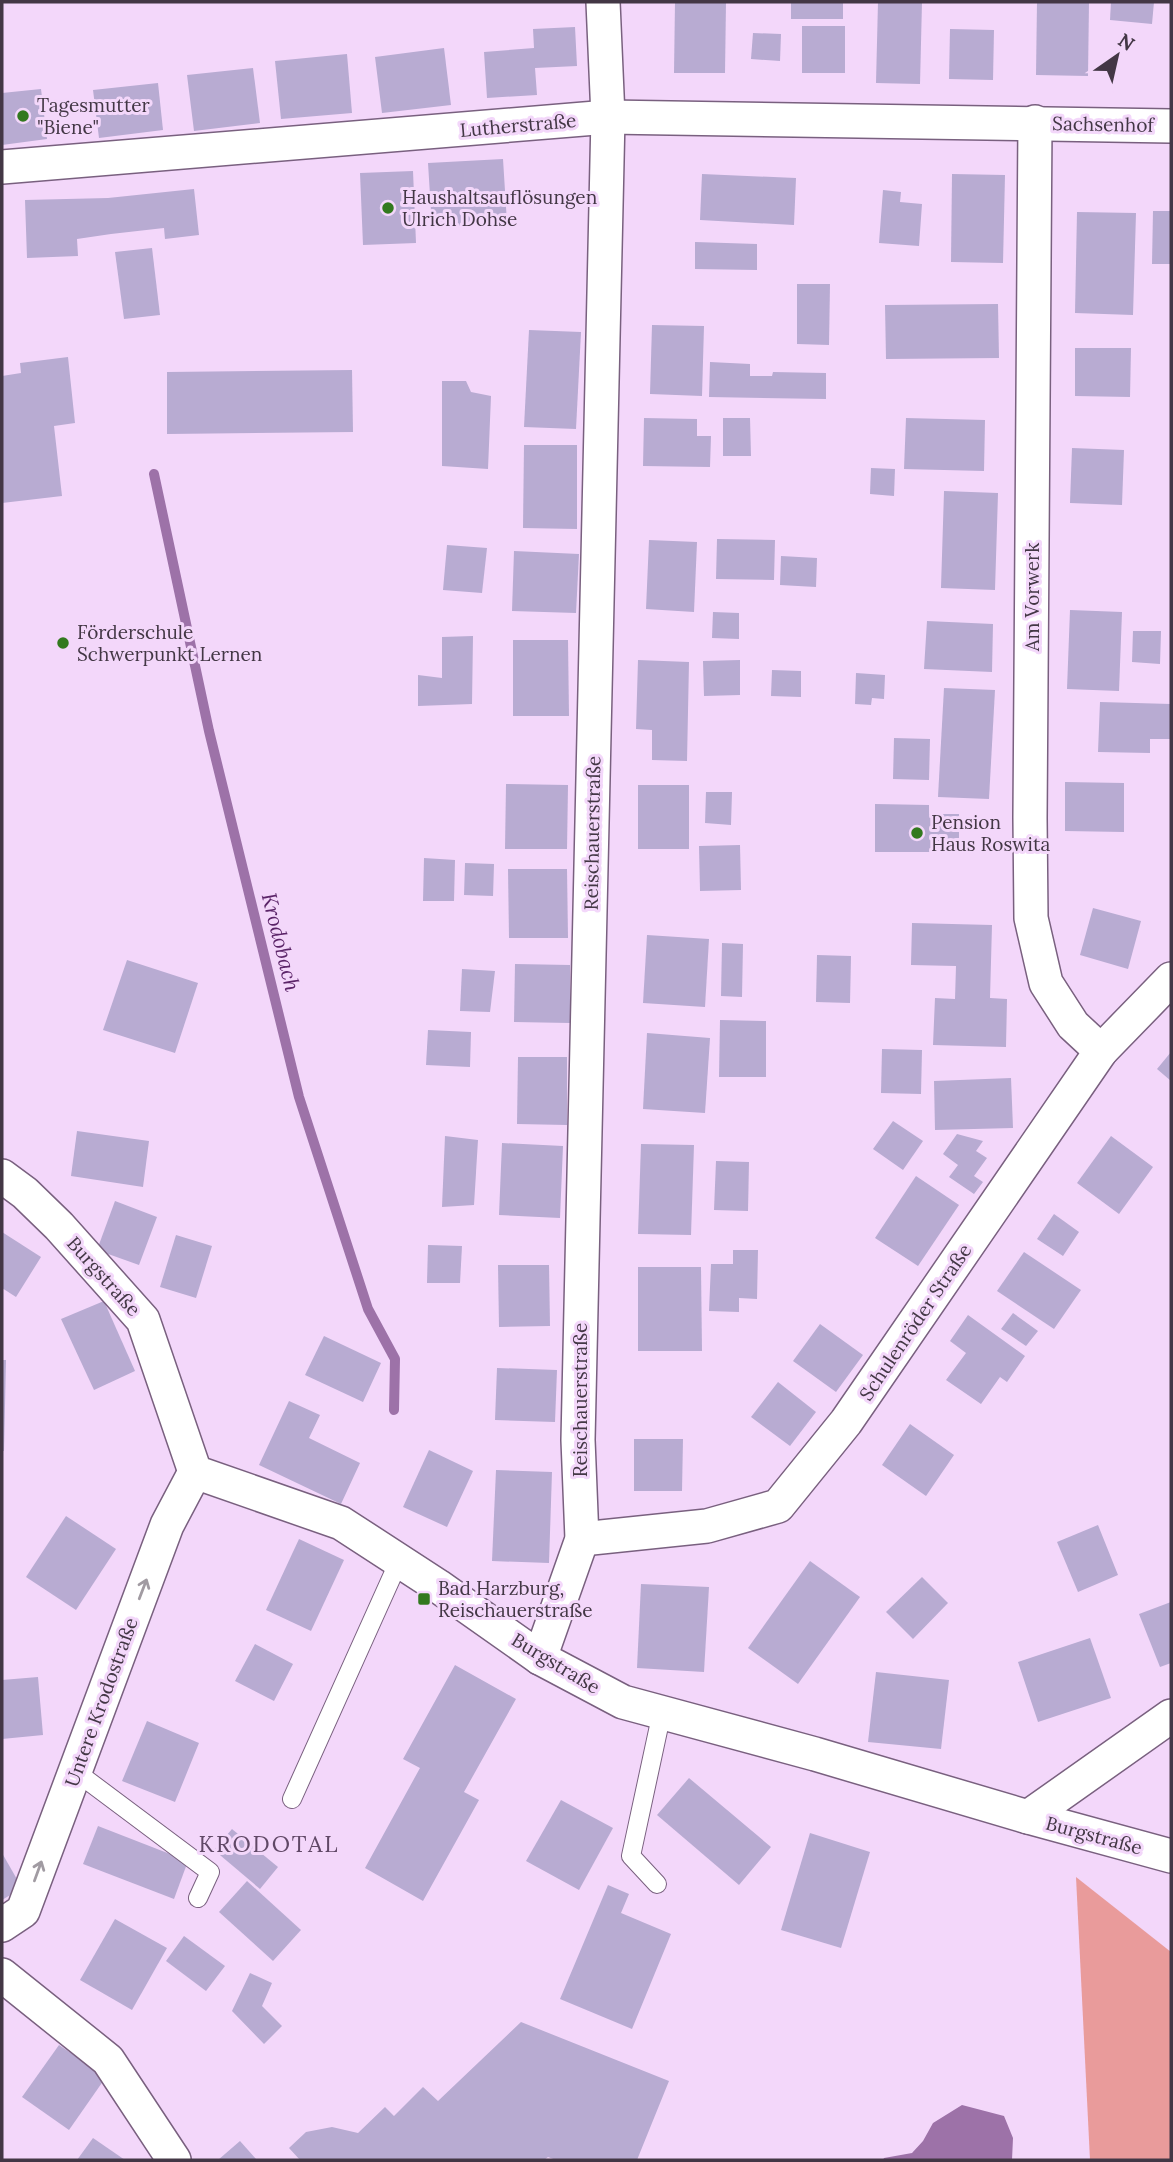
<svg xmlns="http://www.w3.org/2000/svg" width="1173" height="2162" viewBox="0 0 1173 2162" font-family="Lora,serif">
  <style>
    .forest { fill: #e99b9b }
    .water { fill: #9d72a8 }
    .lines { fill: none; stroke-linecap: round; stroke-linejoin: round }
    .stream { stroke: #9d72a8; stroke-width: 10 }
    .building { fill: #b8abd2 }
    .service-casing { stroke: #79607f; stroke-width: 20 }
    .minor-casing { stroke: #79607f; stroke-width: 36 }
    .service { stroke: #fff; stroke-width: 18 }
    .minor { stroke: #fff; stroke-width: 33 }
    .oneway { stroke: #a19ba2 }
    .poi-dot { fill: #32791e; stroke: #f3d7fa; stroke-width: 2.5 }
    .labels { text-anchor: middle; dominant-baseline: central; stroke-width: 6; stroke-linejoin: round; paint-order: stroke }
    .poi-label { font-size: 19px; fill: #433745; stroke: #f3d7fa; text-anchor: start }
    .street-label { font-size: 19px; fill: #433745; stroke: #f3d7fa }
    .water-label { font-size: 21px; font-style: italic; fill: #5b2468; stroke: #f3d7fa }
    .quarter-label { font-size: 23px; letter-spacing: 2px; fill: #604866; stroke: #f3d7fa }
  </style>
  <rect width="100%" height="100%" fill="#f3d7fa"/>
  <polygon class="forest" points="1076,1877 1171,1952 1171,2160 1090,2160"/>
  <polygon class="water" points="962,2105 1004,2116 1013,2138 1012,2160 883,2160 884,2158 912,2153 923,2141 933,2123"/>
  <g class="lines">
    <polyline class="stream" points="154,474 209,731 299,1097 368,1309 395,1359 394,1410"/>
  </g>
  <g class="building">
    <polygon points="675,2 726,2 725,73 674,73"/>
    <rect x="791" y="2" width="52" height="17"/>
    <polygon points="878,2 922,2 920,84 876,83"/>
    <polygon points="1037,2 1089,2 1088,76 1036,75"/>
    <polygon points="1111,2 1154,2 1152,24 1110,20"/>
    <rect x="802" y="26" width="43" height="47"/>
    <polygon points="575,27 577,66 535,68 537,95 487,98 484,52 534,48 533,29"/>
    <polygon points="950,29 994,30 993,80 949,79"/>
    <polygon points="753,33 781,34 780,61 751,59"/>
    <polygon points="444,48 451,105 382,113 375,57"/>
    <polygon points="347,54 352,113 281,119 275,61"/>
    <polygon points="253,68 260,123 194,131 187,75"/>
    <polygon points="158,83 163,130 99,138 93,90"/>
    <polygon points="41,89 47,139 2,145 2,93"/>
    <polygon points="503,159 507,223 432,227 428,163"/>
    <polygon points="413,171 416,243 363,245 360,173"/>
    <polygon points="702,174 796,178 794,225 700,220"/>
    <polygon points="952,174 1005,175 1003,263 951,262"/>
    <polygon points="194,189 199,235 165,239 164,228 111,234 77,239 78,256 27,258 25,200 108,198"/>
    <polygon points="883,190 901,192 900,202 922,204 919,246 879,243"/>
    <polygon points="1153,211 1171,211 1171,264 1152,264"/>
    <polygon points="1077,212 1136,213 1133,315 1075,313"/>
    <polygon points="695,242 757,244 757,270 695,269"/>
    <polygon points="152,248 160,315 124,319 115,252"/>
    <polygon points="797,284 830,284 829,345 797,344"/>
    <polygon points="998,304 999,358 886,359 885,305"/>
    <polygon points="652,325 704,326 702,396 650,394"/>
    <polygon points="529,330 581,332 576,429 524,427"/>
    <polygon points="1075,348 1131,348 1130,397 1075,396"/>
    <polygon points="68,357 75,423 54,426 62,496 2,503 2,376 21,373 20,363"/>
    <polygon points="710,362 750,364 750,376 772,376 773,372 826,373 826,399 709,397"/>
    <polygon points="352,370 353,432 167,434 167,372"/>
    <polygon points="442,381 466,381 471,392 491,396 488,469 442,466"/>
    <polygon points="644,418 697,419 697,436 711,436 710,467 643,466"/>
    <polygon points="723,418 750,418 751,456 723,456"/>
    <polygon points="906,418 985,420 984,471 904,469"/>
    <polygon points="524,445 577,445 577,529 523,528"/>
    <polygon points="1072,448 1124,450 1122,505 1070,503"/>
    <polygon points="871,468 895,469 894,496 870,494"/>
    <polygon points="944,491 998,493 995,590 941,588"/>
    <polygon points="717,539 775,540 774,580 716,579"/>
    <polygon points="649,540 697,542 694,612 646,609"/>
    <polygon points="447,545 487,548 482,593 443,590"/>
    <polygon points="514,551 579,554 576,613 512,611"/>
    <polygon points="781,556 817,558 816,587 780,585"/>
    <polygon points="1070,610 1122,612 1119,691 1067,689"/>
    <polygon points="713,612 739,613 739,639 712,638"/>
    <polygon points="927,621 993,624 992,672 924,669"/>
    <polygon points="1133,631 1161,631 1160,664 1132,662"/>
    <polygon points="473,636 472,704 418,706 418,675 442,678 442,637"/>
    <polygon points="513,640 568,640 569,716 513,716"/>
    <polygon points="638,660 689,662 687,761 652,760 652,730 636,729"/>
    <polygon points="740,660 740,695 704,696 703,661"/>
    <polygon points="772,670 801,671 801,697 771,696"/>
    <polygon points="856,673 885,675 884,699 872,698 871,705 855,704"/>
    <polygon points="944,688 995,690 989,799 938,797"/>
    <polygon points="1100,702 1171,704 1171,739 1150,739 1150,753 1098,752"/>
    <polygon points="894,738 930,739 929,780 893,779"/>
    <polygon points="1065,782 1124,783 1124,832 1065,831"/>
    <polygon points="506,784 568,785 567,849 505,849"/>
    <rect x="638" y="785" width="51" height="64"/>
    <polygon points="706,792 732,792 731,825 705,823"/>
    <polygon points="875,804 929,805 929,814 959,814 959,852 875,852"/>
    <polygon points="740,845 741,890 700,891 699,846"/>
    <polygon points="424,858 455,860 454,901 423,901"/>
    <polygon points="465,863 494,864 493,896 464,895"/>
    <polygon points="508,869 567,869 568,938 509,938"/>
    <polygon points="1093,908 1141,921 1128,969 1080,955"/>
    <polygon points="912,923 992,925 990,998 1007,999 1006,1047 933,1045 935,998 955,999 956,966 911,965"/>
    <polygon points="647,935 709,939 705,1007 643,1003"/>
    <polygon points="722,943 743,944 742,997 721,996"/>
    <polygon points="817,955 851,956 850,1003 816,1002"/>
    <polygon points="127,960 198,983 175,1053 103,1030"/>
    <polygon points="515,964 570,965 570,1023 514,1022"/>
    <polygon points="462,969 495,971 490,1012 460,1011"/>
    <polygon points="720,1020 766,1021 766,1077 719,1077"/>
    <polygon points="428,1030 471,1032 470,1067 426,1065"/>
    <polygon points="647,1033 710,1038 705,1113 643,1109"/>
    <polygon points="882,1049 922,1050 921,1094 881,1093"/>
    <polygon points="1171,1052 1171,1081 1157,1069"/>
    <polygon points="518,1057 567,1057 567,1125 517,1124"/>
    <polygon points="1011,1078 1013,1128 935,1130 934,1081"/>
    <polygon points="893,1121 923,1141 903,1170 873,1149"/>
    <polygon points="77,1131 149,1141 143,1187 71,1176"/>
    <polygon points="957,1134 983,1141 976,1151 987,1158 974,1176 983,1182 974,1194 949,1177 958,1165 943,1154"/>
    <polygon points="445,1136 478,1140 474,1205 442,1207"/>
    <polygon points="1111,1136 1153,1167 1119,1214 1077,1183"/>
    <polygon points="502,1143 563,1146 560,1218 499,1215"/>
    <polygon points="641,1144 694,1145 691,1235 638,1234"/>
    <polygon points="716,1161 749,1162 748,1211 714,1210"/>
    <polygon points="916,1176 959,1205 918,1266 875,1238"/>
    <polygon points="115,1201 157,1217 139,1265 97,1250"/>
    <polygon points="1054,1214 1079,1232 1063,1256 1037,1239"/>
    <polygon points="2,1232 41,1257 16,1297 2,1288"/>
    <polygon points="176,1235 212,1246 196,1298 160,1287"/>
    <polygon points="428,1245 462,1246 460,1283 427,1283"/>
    <polygon points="733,1250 758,1250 757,1299 739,1298 739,1312 709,1311 711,1264 733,1264"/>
    <polygon points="1024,1252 1081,1290 1054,1329 997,1291"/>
    <polygon points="498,1265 549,1265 550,1326 499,1327"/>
    <polygon points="638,1267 701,1267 702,1351 638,1351"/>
    <polygon points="104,1301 135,1371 94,1390 61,1319"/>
    <polygon points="1013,1313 1038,1331 1026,1346 1001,1329"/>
    <polygon points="968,1315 1025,1356 1007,1382 1000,1377 981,1404 946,1380 966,1353 950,1341"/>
    <polygon points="820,1324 863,1355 836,1392 793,1361"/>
    <polygon points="324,1336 381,1363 363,1402 305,1375"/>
    <polygon points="2,1360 6,1360 4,1451 2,1451"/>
    <polygon points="497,1368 557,1370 555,1422 495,1420"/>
    <polygon points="778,1382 816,1412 790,1446 751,1417"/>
    <polygon points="289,1401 320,1415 309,1438 360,1463 341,1504 259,1465"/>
    <polygon points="910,1424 954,1455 926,1496 882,1465"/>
    <polygon points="634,1439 683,1439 682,1491 634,1491"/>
    <polygon points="429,1450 473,1471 447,1527 403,1507"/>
    <polygon points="496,1470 552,1472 549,1563 492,1561"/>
    <polygon points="66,1516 116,1549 76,1610 26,1577"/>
    <polygon points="1098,1525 1118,1575 1078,1592 1057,1542"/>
    <polygon points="299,1539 344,1560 311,1631 266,1610"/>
    <polygon points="810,1561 860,1597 798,1684 748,1648"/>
    <polygon points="922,1577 948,1603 913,1639 886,1612"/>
    <polygon points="641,1584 709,1587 704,1672 637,1668"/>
    <polygon points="1171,1602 1171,1663 1160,1667 1139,1614"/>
    <polygon points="1090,1638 1111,1698 1038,1722 1018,1662"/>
    <polygon points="255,1644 293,1664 274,1701 235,1681"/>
    <polygon points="455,1665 516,1699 464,1792 479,1800 423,1901 365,1868 420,1768 403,1759"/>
    <polygon points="876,1672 949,1680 941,1749 868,1742"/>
    <polygon points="38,1677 43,1735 2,1739 2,1680"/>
    <polygon points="147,1721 199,1743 175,1802 122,1781"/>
    <polygon points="689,1778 771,1847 739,1885 657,1815"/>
    <polygon points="561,1800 613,1828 579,1890 526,1861"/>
    <polygon points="98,1826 188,1861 174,1899 83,1864"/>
    <polygon points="232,1829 278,1867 260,1889 214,1850"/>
    <polygon points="810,1833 870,1852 841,1948 781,1930"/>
    <polygon points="2,1853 22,1888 2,1900"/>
    <polygon points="247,1881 301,1930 273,1961 219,1912"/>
    <polygon points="608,1885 629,1894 621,1913 671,1934 632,2029 560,1999"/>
    <polygon points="115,1919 167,1948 132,2010 80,1980"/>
    <polygon points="184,1936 225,1966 206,1991 166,1961"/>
    <polygon points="250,1973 272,1983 262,2006 282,2026 264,2044 232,2011"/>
    <polygon points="521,2022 669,2081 637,2160 556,2160 548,2157 544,2160 300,2160 289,2148 306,2132 332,2127 358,2133 385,2107 394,2116 423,2087 438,2101"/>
    <polygon points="59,2045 106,2077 69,2130 22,2097"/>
    <polygon points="93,2138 125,2160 77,2160"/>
    <polygon points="240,2141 257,2160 218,2160"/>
  </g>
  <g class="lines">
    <defs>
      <g id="service">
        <polyline points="75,1771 210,1872 198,1898"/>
        <polyline points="292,1799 399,1561"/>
        <polyline points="657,1884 631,1856 662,1712"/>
      </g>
      <g id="minor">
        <polyline points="1035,122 1030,818 1031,918 1046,983 1073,1025 1101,1051"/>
        <polyline points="2,167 608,117 1171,126"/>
        <polyline points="2,1176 25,1193 59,1226 143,1320 195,1472 341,1523 438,1586 540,1658 623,1702 815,1754 1028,1817 1171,1856"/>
        <polyline points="582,1539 707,1526 778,1506 846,1422 1101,1051 1171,979"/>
        <polyline points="540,1658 582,1539 578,1440 608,117 603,2"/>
        <polyline points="1028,1817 1171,1716"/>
        <polyline points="2,1925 23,1911 167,1525 195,1472"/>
        <polyline points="2,1975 108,2060 174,2160"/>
      </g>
    </defs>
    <use href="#service" class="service-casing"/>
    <use href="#minor" class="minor-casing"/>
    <use href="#service" class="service"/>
    <use href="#minor" class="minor"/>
  </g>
  <defs><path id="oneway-shaft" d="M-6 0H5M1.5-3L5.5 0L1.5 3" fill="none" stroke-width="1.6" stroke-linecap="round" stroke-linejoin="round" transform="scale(1.75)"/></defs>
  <g class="oneway">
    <use href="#oneway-shaft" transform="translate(143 1589) rotate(-69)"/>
    <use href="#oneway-shaft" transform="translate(38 1871) rotate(-70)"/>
  </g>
  <g class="poi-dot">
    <circle cx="23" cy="116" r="7"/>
    <circle cx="388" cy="208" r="7"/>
    <circle cx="63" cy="643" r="7"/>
    <circle cx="917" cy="833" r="7"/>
    <rect x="417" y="1592" width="14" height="14" rx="3.5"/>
  </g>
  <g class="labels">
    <g class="poi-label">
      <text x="37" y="105">Tagesmutter<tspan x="37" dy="22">"Biene"</tspan></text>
      <text x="402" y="197">Haushaltsauflösungen<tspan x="402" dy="22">Ulrich Dohse</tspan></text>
      <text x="77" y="632">Förderschule<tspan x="77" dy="22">Schwerpunkt Lernen</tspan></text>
      <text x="931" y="822">Pension<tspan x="931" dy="22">Haus Roswita</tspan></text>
      <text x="438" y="1588">Bad Harzburg,<tspan x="438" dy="22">Reischauerstraße</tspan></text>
    </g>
    <g class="street-label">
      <text transform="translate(1103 124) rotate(1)">Sachsenhof</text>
      <text transform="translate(518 125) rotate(-5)">Lutherstraße</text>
      <text transform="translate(1032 597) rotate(-90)">Am Vorwerk</text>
      <text transform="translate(592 833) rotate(-89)">Reischauerstraße</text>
      <text transform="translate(104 1276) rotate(48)">Burgstraße</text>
      <text transform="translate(915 1322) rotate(-56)">Schulenröder Straße</text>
      <text transform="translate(580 1400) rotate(-90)">Reischauerstraße</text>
      <text transform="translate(556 1663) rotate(31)">Burgstraße</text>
      <text transform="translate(101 1702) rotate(-70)">Untere Krodostraße</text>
      <text transform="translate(1094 1835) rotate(15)">Burgstraße</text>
    </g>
    <g class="water-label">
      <text transform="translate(281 942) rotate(76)">Krodobach</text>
    </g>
    <g class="quarter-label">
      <text x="269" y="1843">KRODOTAL</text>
    </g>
  </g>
  <rect width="1173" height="2162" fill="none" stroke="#433745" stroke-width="7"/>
  <g transform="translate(1117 56) rotate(34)" stroke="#f3d7fa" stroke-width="5" paint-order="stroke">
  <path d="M0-5L12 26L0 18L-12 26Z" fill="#433745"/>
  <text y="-10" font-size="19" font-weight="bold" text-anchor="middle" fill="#433745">N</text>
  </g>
</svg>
